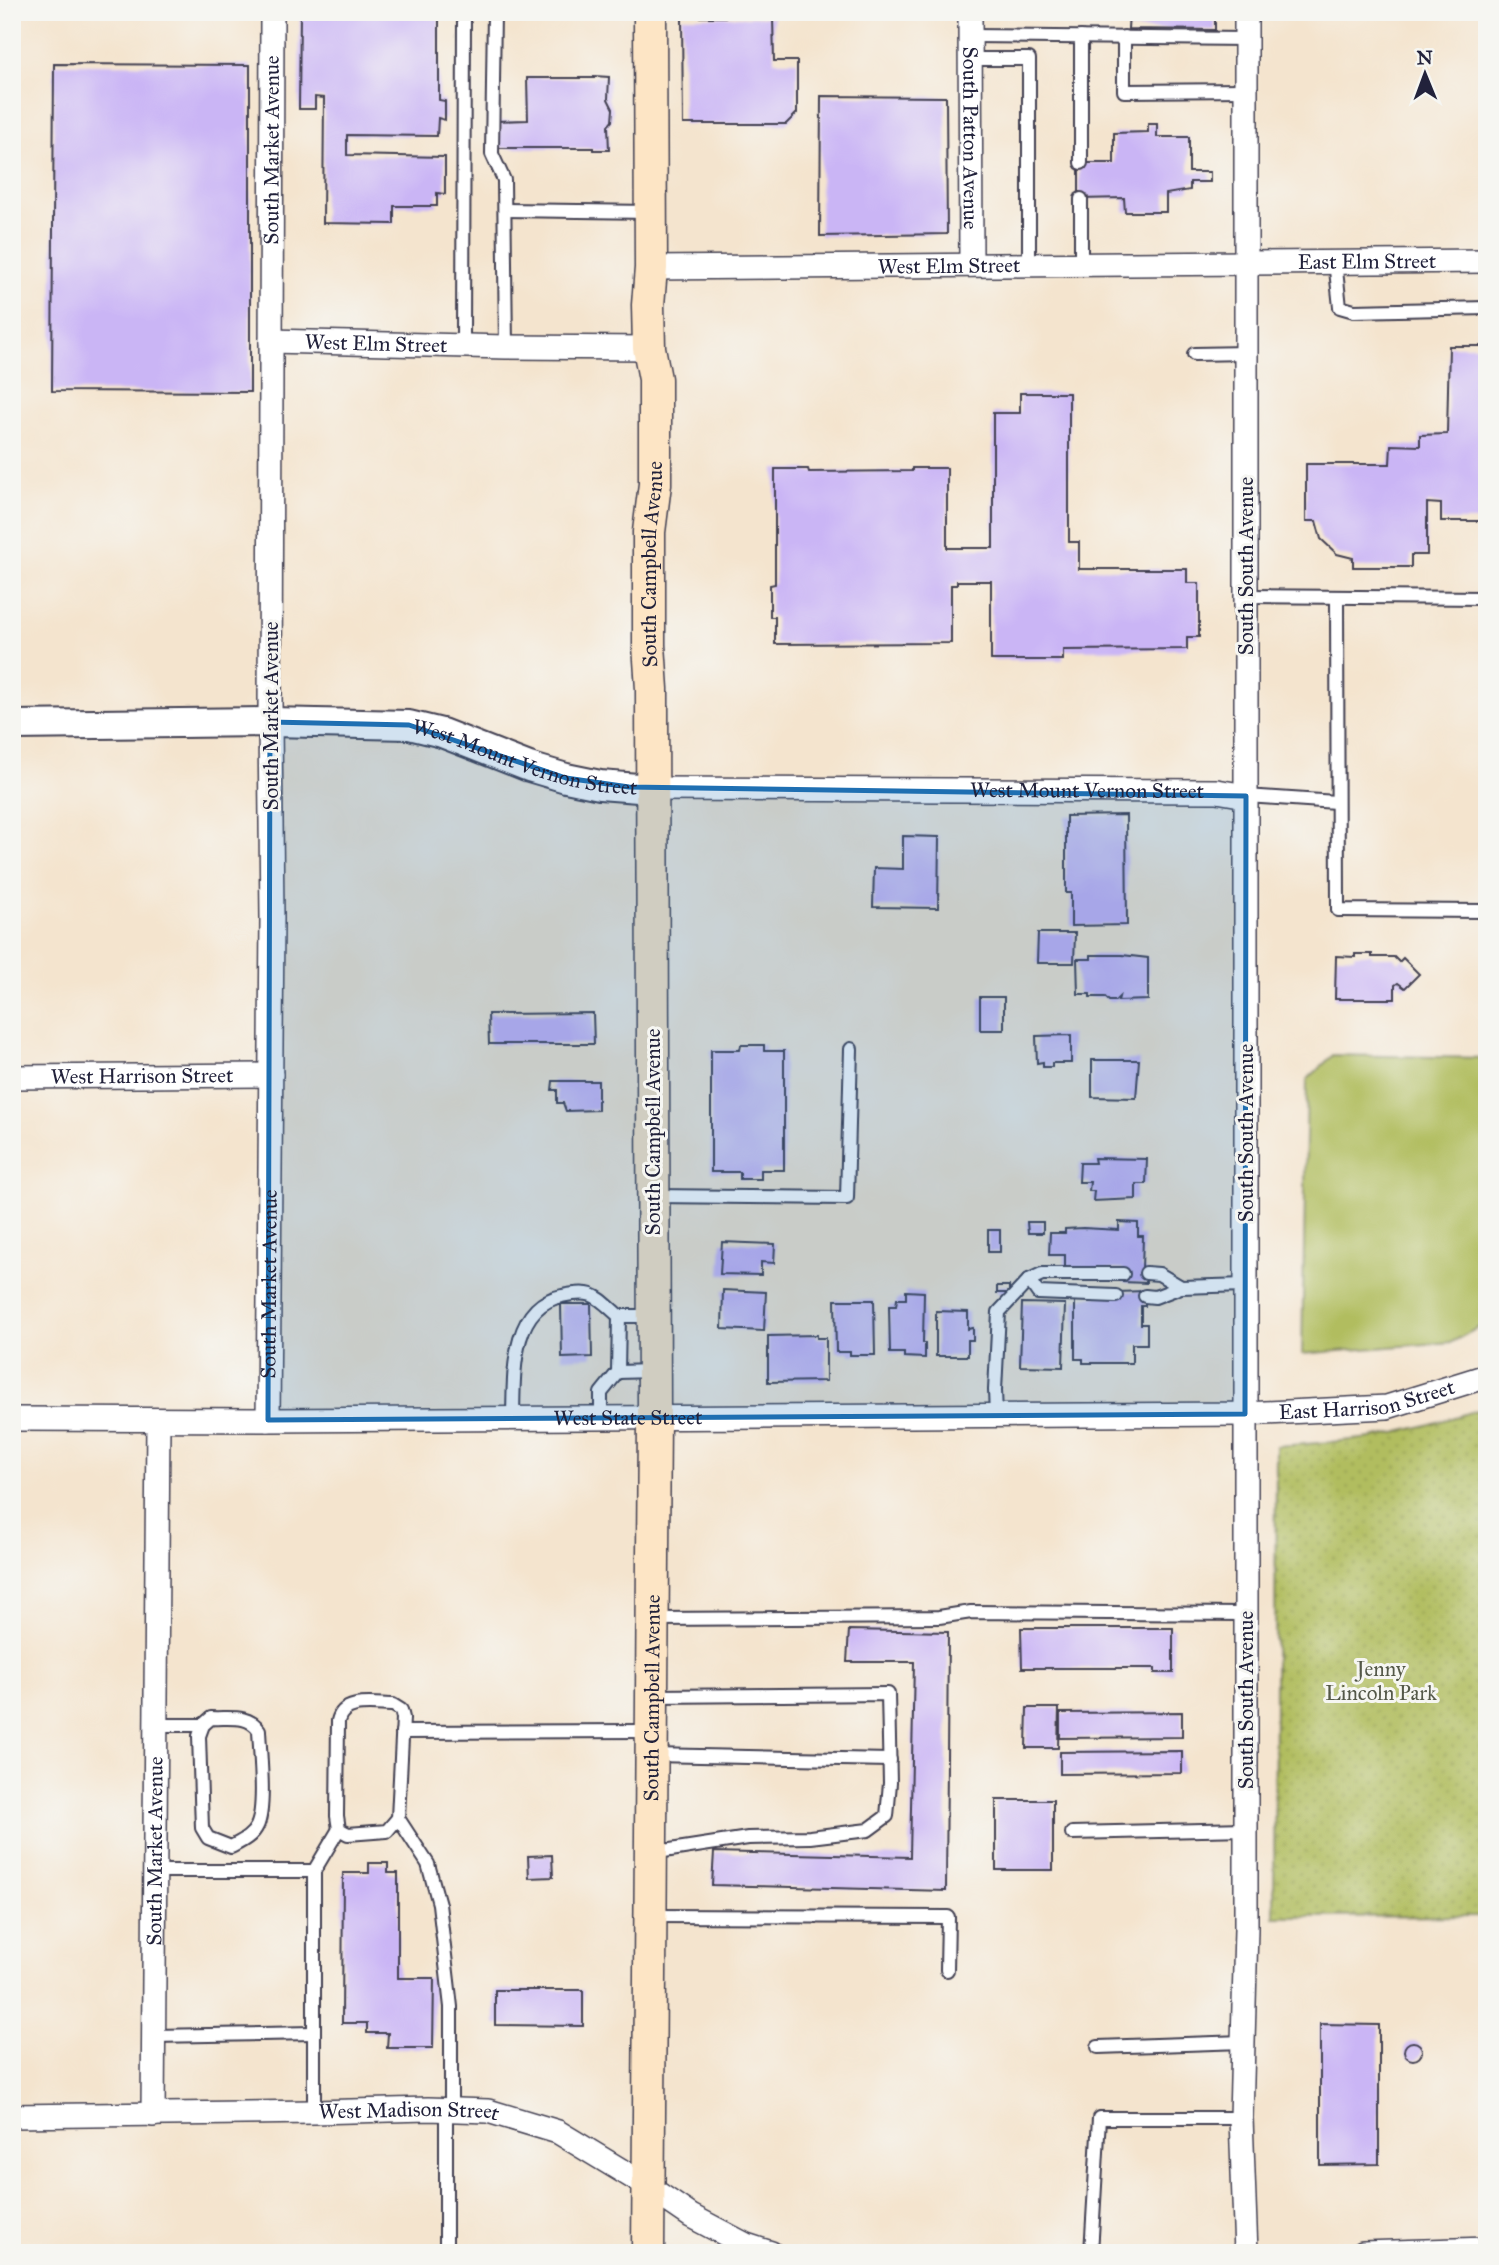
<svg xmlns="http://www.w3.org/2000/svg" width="1499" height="2265" viewBox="0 0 1499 2265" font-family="'IM FELL Great Primer',serif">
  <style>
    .park { fill: url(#park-dots); stroke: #6a704d; stroke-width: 2 }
    .pitch { fill: #b1bd5f; stroke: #6a704d; stroke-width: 2 }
    .building { fill: #cab5f5 }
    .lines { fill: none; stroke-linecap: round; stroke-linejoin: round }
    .service-casing { stroke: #423f51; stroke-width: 16 }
    .minor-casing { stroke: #423f51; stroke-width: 26 }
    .tertiary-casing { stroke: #423f51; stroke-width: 32 }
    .secondary-casing { stroke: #423f51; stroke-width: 35 }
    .service { stroke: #fff; stroke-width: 12 }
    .minor { stroke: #fff; stroke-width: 23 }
    .tertiary { stroke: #fff; stroke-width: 28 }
    .secondary { stroke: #fde5c5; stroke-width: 32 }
    .marked { fill: #1f6fb2; fill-opacity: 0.2; stroke: #1f6fb2; stroke-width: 5; stroke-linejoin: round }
    .labels { text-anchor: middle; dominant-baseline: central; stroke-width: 6; stroke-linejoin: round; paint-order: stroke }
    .street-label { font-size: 21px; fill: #22223b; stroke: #f6f6f2 }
    .park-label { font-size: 21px; fill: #545848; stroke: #f6f6f2 }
  </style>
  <defs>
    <pattern id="park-dots" width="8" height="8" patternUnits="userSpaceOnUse" patternTransform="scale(1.75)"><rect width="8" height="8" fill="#b1bd5f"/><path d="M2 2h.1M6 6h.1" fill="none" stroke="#98a253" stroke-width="1.8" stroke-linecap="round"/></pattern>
  </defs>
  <rect width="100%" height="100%" fill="#f6f6f2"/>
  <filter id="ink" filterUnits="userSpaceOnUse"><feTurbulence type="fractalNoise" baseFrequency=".0143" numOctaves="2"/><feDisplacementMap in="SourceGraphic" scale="14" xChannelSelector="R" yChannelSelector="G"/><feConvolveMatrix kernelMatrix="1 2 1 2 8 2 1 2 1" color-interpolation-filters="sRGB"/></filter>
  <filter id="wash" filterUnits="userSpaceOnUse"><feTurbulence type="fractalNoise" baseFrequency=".00686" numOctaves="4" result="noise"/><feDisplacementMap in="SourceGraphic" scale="28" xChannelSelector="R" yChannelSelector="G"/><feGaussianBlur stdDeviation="1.57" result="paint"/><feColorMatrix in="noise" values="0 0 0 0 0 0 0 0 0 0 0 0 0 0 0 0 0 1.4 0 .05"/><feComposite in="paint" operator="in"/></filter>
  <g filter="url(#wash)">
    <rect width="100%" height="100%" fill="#f4e4ce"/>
    <path class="park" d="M1487 1407V1916L1274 1917 1276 1446C1308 1444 1339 1442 1370 1438 1410 1431 1448 1419 1487 1407Z"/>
    <polygon class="pitch" points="1333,1055 1487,1058 1487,1323 1452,1342 1302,1354 1307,1080"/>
    <g id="blocks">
      <g class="building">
        <polygon points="300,12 439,12 439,100 445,101 445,120 438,118 437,136 347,135 347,155 445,157 445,194 437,193 437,206 394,206 394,224 323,223 324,98 315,97 315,109 299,109"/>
        <polygon points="1129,12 1215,12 1215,30 1128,29"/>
        <polygon points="682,17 773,17 774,61 797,61 797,113 786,124 683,124"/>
        <polygon points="54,64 250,65 250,392 52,391"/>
        <polygon points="594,76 609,77 608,99 613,109 612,121 608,126 609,150 593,150 593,148 496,148 496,121 528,120 527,78 594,78"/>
        <polygon points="821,96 946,97 947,234 820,236"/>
        <polygon points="1148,124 1157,124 1157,137 1189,137 1189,172 1210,172 1210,182 1190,182 1190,190 1166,194 1166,212 1125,212 1124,198 1079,199 1079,163 1114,163 1114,133 1148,132"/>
        <polygon points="1449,346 1487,346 1487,521 1441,521 1441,504 1427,503 1427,555 1411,555 1411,567 1353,567 1353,558 1337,554 1321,539 1316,521 1306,521 1306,464 1390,464 1391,445 1420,446 1420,435 1447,434"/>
        <polygon points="1020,393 1069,393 1069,542 1079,542 1079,569 1187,569 1187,583 1199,583 1199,637 1187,637 1187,649 1063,650 1063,660 991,660 991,581 957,581 957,585 951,585 951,643 775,644 775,617 770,617 770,585 775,584 775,469 808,469 809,472 912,471 912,468 947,468 947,548 993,548 993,413 1020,413"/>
        <polygon points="1126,815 1127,925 1071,926 1071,893 1066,893 1066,816"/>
        <polygon points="903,836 939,837 938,908 873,907 874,868 903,869"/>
        <polygon points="1038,933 1075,933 1074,963 1037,963"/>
        <polygon points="1355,954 1372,954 1372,957 1394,957 1399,962 1403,958 1419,974 1405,988 1398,983 1395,985 1395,999 1335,999 1336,956 1355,957"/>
        <polygon points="1091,955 1122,955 1148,958 1148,1000 1118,1001 1119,997 1115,1001 1109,1001 1105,997 1090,997 1090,994 1078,994 1077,959 1091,959"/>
        <rect x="980" y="997" width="24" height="33"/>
        <polygon points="593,1013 594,1044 489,1044 488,1014"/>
        <polygon points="1071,1035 1071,1063 1052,1063 1052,1067 1043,1067 1043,1062 1037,1063 1036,1036"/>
        <polygon points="741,1045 764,1045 764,1051 784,1051 784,1170 761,1170 761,1179 740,1179 740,1172 711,1172 711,1050 740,1050"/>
        <polygon points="1092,1060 1139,1060 1136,1098 1092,1097"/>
        <polygon points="553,1081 598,1081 598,1110 566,1111 563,1103 557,1103 557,1090 552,1090"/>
        <polygon points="1094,1158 1147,1159 1146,1184 1136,1184 1136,1199 1093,1201 1094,1191 1089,1191 1090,1182 1079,1182 1080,1163 1095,1163"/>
        <polygon points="1027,1222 1043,1222 1043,1233 1028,1233"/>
        <polygon points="1119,1222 1138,1223 1138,1236 1143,1236 1142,1269 1146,1269 1146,1283 1123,1282 1123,1269 1065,1270 1065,1255 1049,1255 1050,1233 1065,1233 1065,1229 1083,1228 1119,1230"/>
        <rect x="988" y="1230" width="12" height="22"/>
        <polygon points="722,1242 775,1244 774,1263 761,1262 761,1275 720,1274"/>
        <rect x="997" y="1286" width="12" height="7"/>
        <polygon points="723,1290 766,1292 764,1331 722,1329"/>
        <polygon points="906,1291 924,1292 923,1343 925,1343 925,1358 904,1357 904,1353 890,1353 889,1306 896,1306 897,1299 906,1299"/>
        <polygon points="1145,1291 1145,1306 1141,1306 1141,1324 1147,1324 1147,1344 1132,1344 1132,1363 1083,1363 1083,1359 1075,1359 1075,1300 1116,1292"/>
        <polygon points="835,1300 874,1300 875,1355 850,1355 850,1352 836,1352"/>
        <polygon points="1022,1303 1065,1304 1063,1367 1020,1366"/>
        <polygon points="561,1304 591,1304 592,1357 562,1358"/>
        <polygon points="936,1311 968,1312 968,1329 973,1328 973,1340 968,1340 968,1356 936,1356"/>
        <polygon points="817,1335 817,1338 826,1338 826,1381 768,1382 768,1336"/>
        <polygon points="1021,1628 1173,1628 1173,1673 1155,1673 1155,1668 1022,1668"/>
        <polygon points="849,1630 948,1632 946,1891 712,1885 714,1852 910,1857 914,1662 847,1662"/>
        <polygon points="1027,1708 1059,1708 1058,1748 1026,1748"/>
        <polygon points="1182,1712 1182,1737 1060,1738 1060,1713"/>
        <polygon points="1182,1751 1182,1773 1060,1774 1060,1752"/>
        <rect x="996" y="1800" width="57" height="70"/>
        <polygon points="552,1855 553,1877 529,1878 528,1856"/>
        <polygon points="369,1863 388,1863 388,1873 398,1873 398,1978 434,1978 433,2048 387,2048 388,2033 367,2033 367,2023 342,2023 343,1873 369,1873"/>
        <polygon points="495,1990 583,1990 583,2026 495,2025"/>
        <polygon points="1320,2024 1379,2025 1379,2164 1320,2165"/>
        <circle cx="1413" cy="2051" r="9"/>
      </g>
    </g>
  </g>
  <g filter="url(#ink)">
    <use href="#blocks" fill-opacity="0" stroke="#423f51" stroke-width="2"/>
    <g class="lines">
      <defs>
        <g id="service">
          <polyline points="494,12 492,154 504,180 506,347"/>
          <polyline points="970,36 1246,39"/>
          <polyline points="1081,37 1081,163"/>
          <polyline points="1124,37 1124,91 1246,90"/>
          <polyline points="970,59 1029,59 1029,265"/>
          <polyline points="505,210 651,212"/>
          <polyline points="1335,261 1340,307 1354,311 1487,308"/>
          <polyline points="1081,265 1081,199"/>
          <polyline points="463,346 464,12"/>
          <polyline points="1194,354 1247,353"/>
          <polyline points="1246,596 1487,598"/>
          <polyline points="1337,598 1338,910 1487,911"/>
          <polyline points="1246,796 1336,802"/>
          <polyline points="653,1196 847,1198 851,1049"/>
          <polyline points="1146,1273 1159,1274 1181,1287"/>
          <polyline points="1029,1280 1038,1293 1116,1296"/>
          <polyline points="1145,1296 1155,1297 1181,1287 1245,1285"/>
          <polyline points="618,1372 652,1371"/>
          <polyline points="996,1415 995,1390 999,1312 1029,1280 1042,1274 1123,1274"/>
          <polyline points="601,1417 601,1393 618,1372 619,1316 653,1316"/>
          <path d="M513 1418C514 1377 510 1306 562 1296 594 1289 596 1296 619 1316"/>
          <polyline points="653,1619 939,1617 971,1612 1245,1614"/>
          <path d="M393 1705 401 1710 403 1718 398 1818 387 1831 348 1834 339 1829 337 1816 338 1721C343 1698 375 1705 393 1705Z"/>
          <path d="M211 1718C229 1719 248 1714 259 1730 260 1754 266 1807 257 1826 252 1837 240 1842 231 1847L208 1838 202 1828 199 1736 203 1725Z"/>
          <polyline points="156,1725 203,1725"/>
          <polyline points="402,1732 650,1731"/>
          <polyline points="652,1755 890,1760"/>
          <polyline points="398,1818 428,1864 439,1904 451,2007 451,2109"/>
          <polyline points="1072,1833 1246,1829"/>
          <polyline points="651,1853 748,1838 810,1837 868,1830 887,1816 890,1783 888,1694 652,1696"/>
          <polyline points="155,1871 314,1871"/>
          <polyline points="650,1916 948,1917 947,1970"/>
          <polyline points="154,2036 314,2033"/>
          <polyline points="1098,2047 1243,2042"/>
          <polyline points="446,2109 446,2253"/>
          <polyline points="314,2112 314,1871 339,1829"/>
          <polyline points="1091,2253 1099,2118 1241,2118"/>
        </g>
        <g id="minor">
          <path id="s1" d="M970 12 971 265"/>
          <polyline points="1246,12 1246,1929 1241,2118 1246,2253"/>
          <path id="s2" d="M651 268C930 268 1208 261 1487 261"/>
          <path id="s3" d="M271 341 506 347 649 348"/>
          <path id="s4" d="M651 789 1217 791 1246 796"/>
          <path id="s5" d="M12 1077 271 1075"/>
          <path id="s6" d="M12 1419 268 1420 1245 1414 1387 1407 1487 1376"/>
          <path id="s7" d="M268 1420 272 918 270 722 272 12"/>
          <path id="s8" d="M153 2115 158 1420"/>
          <path id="s9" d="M12 2116 314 2112 428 2109 488 2111 558 2132 647 2186 691 2216 746 2245 771 2253"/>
          <polyline points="1363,2253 1487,2249"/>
        </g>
        <g id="tertiary">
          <path id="s10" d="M12 725 270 722 409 725 442 733 529 767 566 778 600 785 651 789"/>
        </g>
        <g id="secondary">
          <path id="s11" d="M648 2253 654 1417 652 689 649 645V532L655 484V379L649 348 648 305 651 268 650 12"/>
        </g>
      </defs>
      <use href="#service" class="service-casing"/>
      <use href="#minor" class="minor-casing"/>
      <use href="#tertiary" class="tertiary-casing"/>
      <use href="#secondary" class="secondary-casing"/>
      <use href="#service" class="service"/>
      <use href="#minor" class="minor"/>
      <use href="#tertiary" class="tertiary"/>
      <use href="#secondary" class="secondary"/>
    </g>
  </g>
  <path class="marked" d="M270 722 409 725 566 778 629 787 1246 796 1245 1414 268 1420Z"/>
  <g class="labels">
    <g class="street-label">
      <text stroke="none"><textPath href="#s1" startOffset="126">South Patton Avenue</textPath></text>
      <text stroke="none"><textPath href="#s7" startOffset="1270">South Market Avenue</textPath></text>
      <text stroke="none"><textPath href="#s2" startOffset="716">East Elm Street</textPath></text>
      <text stroke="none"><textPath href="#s2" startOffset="298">West Elm Street</textPath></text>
      <text stroke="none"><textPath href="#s3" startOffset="105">West Elm Street</textPath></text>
      <text stroke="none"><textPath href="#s11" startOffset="1689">South Campbell Avenue</textPath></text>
      <text transform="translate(1246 566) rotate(-90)">South South Avenue</text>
      <text transform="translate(271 716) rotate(-90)">South Market Avenue</text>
      <text stroke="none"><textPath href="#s10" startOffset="518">West Mount Vernon Street</textPath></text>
      <text stroke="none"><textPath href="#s4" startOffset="436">West Mount Vernon Street</textPath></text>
      <text stroke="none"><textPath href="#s5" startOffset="130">West Harrison Street</textPath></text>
      <text transform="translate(653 1132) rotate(-90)">South Campbell Avenue</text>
      <text transform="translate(1246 1133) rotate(-90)">South South Avenue</text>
      <text stroke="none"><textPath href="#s7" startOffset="136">South Market Avenue</textPath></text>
      <text stroke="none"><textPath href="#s6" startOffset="1356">East Harrison Street</textPath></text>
      <text stroke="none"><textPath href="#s6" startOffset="616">West State Street</textPath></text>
      <text stroke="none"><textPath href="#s11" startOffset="555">South Campbell Avenue</textPath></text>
      <text transform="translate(1246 1700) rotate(-90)">South South Avenue</text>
      <text stroke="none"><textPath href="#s8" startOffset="264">South Market Avenue</textPath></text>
      <text stroke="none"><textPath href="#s9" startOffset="397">West Madison Street</textPath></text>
    </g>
    <g class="park-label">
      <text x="1381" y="1669">Jenny<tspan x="1381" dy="24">Lincoln Park</tspan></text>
    </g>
  </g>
  <rect width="1499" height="2265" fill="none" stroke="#f6f6f2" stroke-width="42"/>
  <g transform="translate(1425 74) rotate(359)" stroke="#f6f6f2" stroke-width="5" paint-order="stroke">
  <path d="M0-5L12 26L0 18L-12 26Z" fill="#22223b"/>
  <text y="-10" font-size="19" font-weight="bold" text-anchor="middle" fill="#22223b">N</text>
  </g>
</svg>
